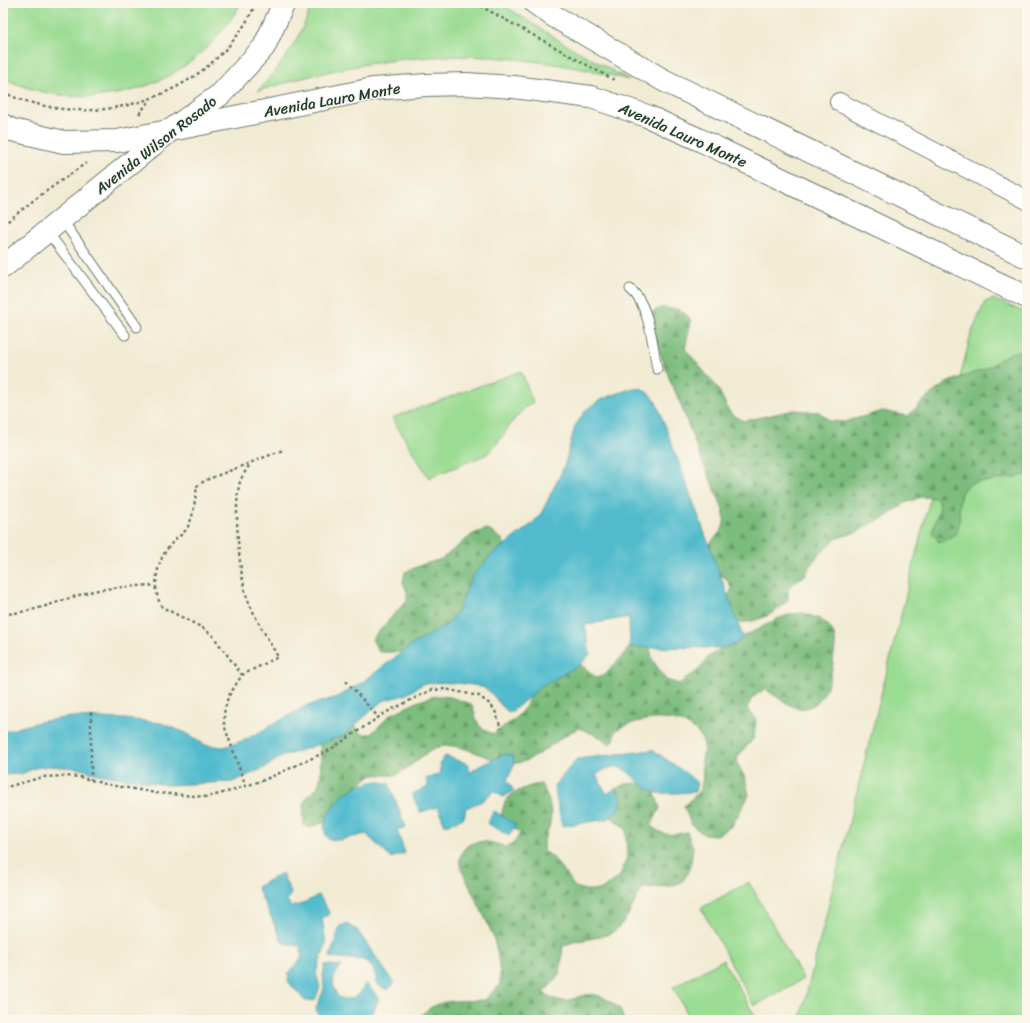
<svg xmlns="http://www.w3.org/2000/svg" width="1030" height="1023" viewBox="0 0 1030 1023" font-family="Sriracha,sans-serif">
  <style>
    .green { fill: #9bdc93; stroke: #5d8c64 }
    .forest { fill: url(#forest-firs); stroke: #4e7c58 }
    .water { fill: #51bbcd; stroke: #387c80 }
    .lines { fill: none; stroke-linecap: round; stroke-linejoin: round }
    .service-casing { stroke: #697a6c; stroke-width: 11 }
    .minor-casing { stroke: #697a6c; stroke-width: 20 }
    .tertiary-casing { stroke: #697a6c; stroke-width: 24 }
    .trunk-casing { stroke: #697a6c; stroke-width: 24 }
    .path { stroke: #697a6c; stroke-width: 2.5; stroke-dasharray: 3 3; stroke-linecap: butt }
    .service { stroke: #fff; stroke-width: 9 }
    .minor { stroke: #fff; stroke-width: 18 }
    .tertiary { stroke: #fff; stroke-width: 22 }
    .trunk { stroke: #fff; stroke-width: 22 }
    .labels { text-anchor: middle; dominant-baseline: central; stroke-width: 3; stroke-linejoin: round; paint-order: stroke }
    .street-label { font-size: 15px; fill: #1f3d34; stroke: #fbf7ec }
  </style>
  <defs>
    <pattern id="forest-firs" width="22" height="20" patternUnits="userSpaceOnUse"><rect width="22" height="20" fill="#7cbc7d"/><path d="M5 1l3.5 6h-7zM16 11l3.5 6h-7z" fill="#659a67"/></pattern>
  </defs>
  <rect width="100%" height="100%" fill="#fbf7ec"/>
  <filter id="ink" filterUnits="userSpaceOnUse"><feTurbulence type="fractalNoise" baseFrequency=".025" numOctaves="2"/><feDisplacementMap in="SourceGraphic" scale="8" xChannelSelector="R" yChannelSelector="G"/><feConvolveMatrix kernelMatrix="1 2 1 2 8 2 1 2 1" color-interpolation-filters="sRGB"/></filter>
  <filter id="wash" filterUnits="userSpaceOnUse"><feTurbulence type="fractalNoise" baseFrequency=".012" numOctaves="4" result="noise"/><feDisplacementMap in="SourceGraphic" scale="16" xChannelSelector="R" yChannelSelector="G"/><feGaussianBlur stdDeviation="0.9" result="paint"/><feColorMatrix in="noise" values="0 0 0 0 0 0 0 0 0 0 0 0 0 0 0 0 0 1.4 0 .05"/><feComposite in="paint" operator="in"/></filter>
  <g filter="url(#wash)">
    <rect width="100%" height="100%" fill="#f2ebd4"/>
    <g class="green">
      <path d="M3 3H241C193 90 92 120 3 78Z"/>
      <path d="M312 3H500L565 44 629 80C496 45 389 49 258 91 282 65 302 37 312 3Z"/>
      <polygon points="993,299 1027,313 1027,1020 800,1020 971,334 985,302"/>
      <path d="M521 371 533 402C529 405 524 408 521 412 507 425 501 444 485 455L429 478 392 418Z"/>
      <polygon points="749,882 803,979 754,1006 701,908"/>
      <polygon points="723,960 757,1020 691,1020 673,987"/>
    </g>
    <g class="forest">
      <path d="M661 308C675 309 683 308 691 321L685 349 717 387 730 413 744 421 794 410 819 412 830 421 844 422 883 411 908 416 931 394 948 382 985 369 1012 352 1027 351V475C1015 477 1003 479 990 481 985 482 977 481 972 483 943 495 979 534 939 542L932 532 940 507 937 498 921 497 905 503 884 518 871 523 859 531 835 539 813 561 805 575 794 582 788 589V600C774 616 751 625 730 622L724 602 732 589 726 578 713 572 706 549C718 530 728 533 723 509L698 451 677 395 671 383 651 328 650 313Z"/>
      <polygon points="487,529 503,540 506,553 445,634 410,652 379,652 372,639 407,600 407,592 403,582 405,572 424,564 442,559 473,534"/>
      <path d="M803 613C815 617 830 621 834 635 836 640 835 648 834 653 833 673 825 713 797 708 790 706 771 693 765 689L752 698 747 708 756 720 754 738 738 756 737 763 745 778 749 795 732 826 717 835 703 834 691 824 684 806C688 801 696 796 699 791 705 782 702 770 702 760 703 753 706 746 702 739 687 711 638 716 615 731L614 741 608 744 602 738 579 728C559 736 539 759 518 763 496 768 462 739 439 747 423 752 409 770 395 775 385 777 375 771 366 779 358 786 356 800 350 808 343 817 319 824 309 828L304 825C303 815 302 804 309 795 312 793 316 790 318 786 323 777 320 748 319 737L348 719 362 734H371L390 715 417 702 431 697 441 696 450 697 471 704C479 720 473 726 493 734L515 719 526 706 536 680 573 658 597 678 606 674 630 647H650L652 659 666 680 679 684 700 669 707 658 722 648 737 644 743 637 777 619 791 614Z"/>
      <path d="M639 783 655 793 660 808 651 826C664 837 672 835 687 832L693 847 690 869 682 882 671 886 643 888C635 900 629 917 618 928 607 940 578 938 563 946 560 971 564 975 543 992 570 1013 575 989 599 996 606 998 614 1004 620 1009L624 1020H417C436 996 457 1002 485 1000L500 984C500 968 498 952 493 936 486 917 475 900 467 881 465 876 461 870 460 864 459 856 463 848 470 844 481 839 495 843 506 847L515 842 520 833 501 818C502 813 503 807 505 802 511 792 530 785 541 784 550 798 554 814 548 830 545 838 543 842 543 851L553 857 575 887 585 890H600L620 876 627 857 626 829 607 814V794L625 784Z"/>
    </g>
    <g class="water">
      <path d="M641 388 652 396 657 404 743 637 737 644 722 648 630 647 629 617 585 625 590 654 580 665 543 685 510 713C499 706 495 694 484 688 475 683 433 681 423 684 416 687 411 693 404 695 396 698 389 698 381 702L343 736 281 757 266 767 233 782 167 785 98 774 77 768 48 766 35 768 21 774 3 775V732L39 722 71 717 125 719 161 723 186 733 205 745 224 747 245 740 306 706 338 697 363 682 410 646 448 624 458 611 472 577 489 557 533 523 542 512 564 467 575 426 586 410 600 400 627 390Z"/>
      <path d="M653 750 687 774 697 783 695 792C685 792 662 795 654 792 631 783 626 753 596 775L607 794 616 788 622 799 619 809 608 819 562 826 554 786 577 759Z"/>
      <polygon points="505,754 513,756 514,766 507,780 514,791 503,797 494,791 482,801 466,808 464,818 445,825 438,807 420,812 412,794 428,787 426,779 441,773 440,764 445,756 469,764 469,773 481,765"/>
      <path d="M377 781 389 784 406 827 397 830 405 853 391 858 366 834 339 840 329 839C315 826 336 800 348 792 356 786 367 783 377 781Z"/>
      <polygon points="494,811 516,824 509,836 487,823"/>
      <polygon points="282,873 291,893 287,900 291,907 302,904 319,895 330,914 322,918 326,943 316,973 320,987 315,1000 305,1001 288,981 289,973 302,957 301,946 283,943 257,887"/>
      <path d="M346 924 357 930 394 983 388 990C371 984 379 979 372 967 370 965 366 962 364 960L330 957 340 926Z"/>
      <path d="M325 965 341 966C333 979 330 982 338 997 354 1002 357 997 366 983L379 999 373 1012 366 1020H321L318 1017 316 1008 324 989 323 975Z"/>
    </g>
  </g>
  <g filter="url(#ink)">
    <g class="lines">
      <defs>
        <g id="service">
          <polyline points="61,218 137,327"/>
          <polyline points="47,231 125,335"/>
          <path d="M630 289C649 303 653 346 657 369"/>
        </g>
        <polyline id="minor" points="839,102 1027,200"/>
        <g id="tertiary">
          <polyline points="535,3 552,15 663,80 1027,257"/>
          <polyline points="171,130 373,89 426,85 466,84 514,87 591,97 647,116 698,139 1027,297"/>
        </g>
        <g id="trunk">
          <polyline points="3,125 12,130 64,142 117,141 168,131"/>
          <polyline points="3,267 171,130 221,94 264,47 284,3"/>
        </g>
      </defs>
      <use href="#service" class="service-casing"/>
      <use href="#minor" class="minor-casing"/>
      <use href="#tertiary" class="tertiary-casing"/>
      <use href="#trunk" class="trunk-casing"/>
      <g class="path">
        <polyline points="475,3 616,81"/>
        <path d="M3 92C14 98 25 101 37 104 121 127 221 84 256 3"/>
        <polyline points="139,114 149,101"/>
        <polyline points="3,225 34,200 86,163"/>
        <path d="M156 589C156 570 160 555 174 541 177 537 182 535 185 531 194 520 195 499 197 486L206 480 283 450"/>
        <path d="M3 614C33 613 58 601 86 593 106 587 130 587 150 585L156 589 158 599 162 607 203 628 213 636 242 675"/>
        <polyline points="346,681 379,718"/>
        <polyline points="91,712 91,780"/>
        <path d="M246 787 224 725V713L228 697 242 675 278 657C267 637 254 617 246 595 239 570 234 510 239 486 240 478 246 471 250 464"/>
        <polyline points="3,788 43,777 64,776 80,777 105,784 156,793 184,795 207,797 227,792 264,780 328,751 385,713 431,690 445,689 479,696 491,705 496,713 501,729"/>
      </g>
      <use href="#service" class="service"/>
      <use href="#minor" class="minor"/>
      <use href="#tertiary" class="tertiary"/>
      <use href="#trunk" class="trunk"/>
    </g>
  </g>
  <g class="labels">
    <g class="street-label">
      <text transform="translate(332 100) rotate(-10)">Avenida Lauro Monte</text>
      <text transform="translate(683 135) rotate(24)">Avenida Lauro Monte</text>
      <text transform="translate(156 145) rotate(-38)">Avenida Wilson Rosado</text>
    </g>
  </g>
  <rect width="1030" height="1023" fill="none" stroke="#fbf7ec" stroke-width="16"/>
</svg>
